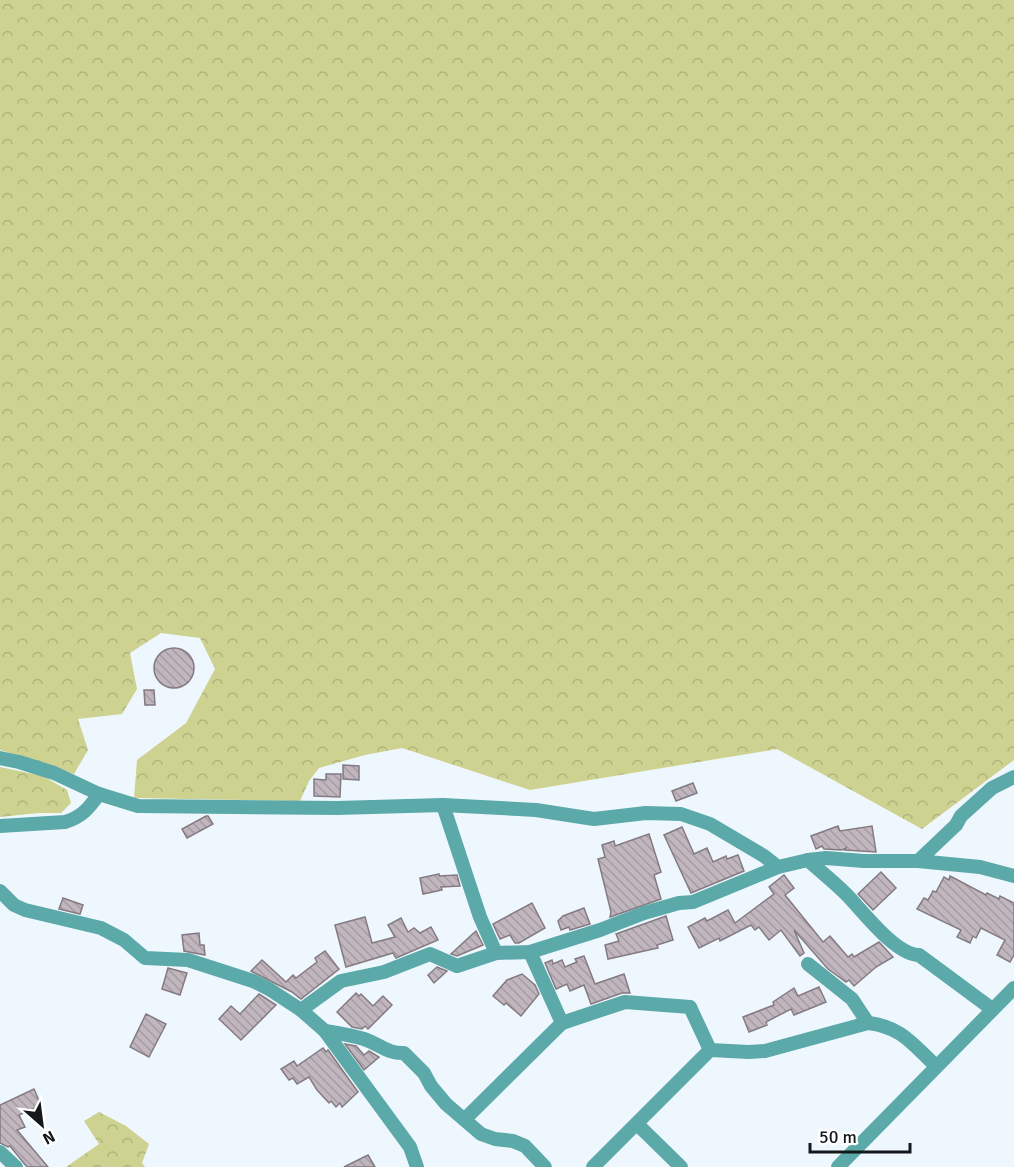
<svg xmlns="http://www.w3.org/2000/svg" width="1014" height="1167" viewBox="0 0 1014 1167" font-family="Signika,sans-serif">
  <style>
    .forest { fill: url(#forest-crowns) }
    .building { fill: url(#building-back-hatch); stroke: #847a81; stroke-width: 1.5 }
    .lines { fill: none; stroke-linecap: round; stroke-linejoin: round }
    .minor { stroke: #5ba9a9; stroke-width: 14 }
  </style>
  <defs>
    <pattern id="forest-crowns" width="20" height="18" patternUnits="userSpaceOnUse" patternTransform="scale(1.5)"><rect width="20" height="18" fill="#cdd290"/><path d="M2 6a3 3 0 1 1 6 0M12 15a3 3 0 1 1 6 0" fill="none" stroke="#afb47c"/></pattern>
    <pattern id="building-back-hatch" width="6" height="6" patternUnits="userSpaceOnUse" patternTransform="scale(1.5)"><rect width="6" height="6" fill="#c1b6be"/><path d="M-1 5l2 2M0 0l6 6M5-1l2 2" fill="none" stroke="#a59ca3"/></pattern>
  </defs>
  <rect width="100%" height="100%" fill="#eff7fe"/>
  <g class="forest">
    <polygon points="0,0 1014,0 1014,760 922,829 777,749 530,790 402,748 365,755 319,768 309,781 300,801 134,798 137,760 186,723 215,669 200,638 161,633 130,653 137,689 122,714 78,719 88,750 74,774 0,750"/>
    <polygon points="0,767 43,776 67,790 71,803 61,813 39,813 0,817"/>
    <polygon points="99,1112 126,1126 149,1144 142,1163 145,1167 66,1167 99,1144 84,1121"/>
  </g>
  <g class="building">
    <circle cx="174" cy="668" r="20"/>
    <polygon points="144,690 154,690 155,705 145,705"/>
    <polygon points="343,765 359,766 359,780 343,779"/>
    <polygon points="326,774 341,774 340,797 314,796 314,779 326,780"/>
    <polygon points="693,783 697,793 676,801 672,791"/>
    <polygon points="206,816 208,816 213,824 187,838 182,829"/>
    <polygon points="838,826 840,831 872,826 876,852 845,850 846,848 842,850 824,849 822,846 816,849 811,836"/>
    <polygon points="682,827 694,854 707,848 713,862 726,856 727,859 738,855 744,871 691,893 664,835"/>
    <polygon points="649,834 661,872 654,875 661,899 610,917 611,912 598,859 605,857 602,845 614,841 615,846"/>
    <polygon points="881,872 896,888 873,910 858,894"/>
    <polygon points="439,874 439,876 457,875 460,886 441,887 442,890 423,894 420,878"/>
    <polygon points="784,875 794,888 785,895 823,942 830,936 848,957 852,954 854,957 879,942 893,957 876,967 854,986 849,980 846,982 828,969 794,930 804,953 800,956 781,930 769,940 759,927 755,930 751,925 720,941 719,938 699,948 688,927 705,918 707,921 728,910 735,923 774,894 769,887"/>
    <polygon points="950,876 986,895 987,893 999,899 1000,896 1014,903 1014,955 1010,962 997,955 1005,940 981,928 976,938 973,936 970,943 957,937 961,930 917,909 924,898 928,900 933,891 936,892 944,877 949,880"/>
    <polygon points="63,898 83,905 80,914 59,909"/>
    <polygon points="532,903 545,928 519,943 515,943 510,935 500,939 493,924"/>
    <polygon points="584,908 590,924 570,930 569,927 561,930 558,921 563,916"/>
    <polygon points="666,916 673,940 657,945 658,948 608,959 605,945 619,941 616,934"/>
    <polygon points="365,917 372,943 395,937 388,925 401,918 408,932 414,928 420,933 431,927 438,940 396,958 393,953 346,967 335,925"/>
    <polygon points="476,931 483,945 457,956 451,954"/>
    <polygon points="199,933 200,945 204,945 205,955 184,951 182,935"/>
    <polygon points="325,951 339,969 301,999 292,992 251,971 262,960 286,982 293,975 296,978 317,962 315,958"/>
    <polygon points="584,956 595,984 624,974 630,993 622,993 591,1004 584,985 570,991 567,984 556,989 545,963 552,960 553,964 562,960 565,967 577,962 575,959"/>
    <polygon points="437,967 447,971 434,983 428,975"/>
    <polygon points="168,968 187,973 180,995 162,989"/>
    <polygon points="522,974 535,985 539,994 521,1016 506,1003 504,1005 493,996 507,980"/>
    <polygon points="819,987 826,1002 794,1015 791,1009 766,1022 767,1025 749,1032 743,1017 774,1005 773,1002 794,988 798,996"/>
    <polygon points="356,993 359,996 361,994 373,1006 383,996 392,1005 368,1029 365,1026 362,1029 352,1027 337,1012"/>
    <polygon points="259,994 276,1005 241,1040 219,1019 231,1006 240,1014"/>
    <polygon points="146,1014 166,1024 149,1057 130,1047"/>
    <polygon points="345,1044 356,1046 364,1055 369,1051 379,1057 364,1070"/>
    <polygon points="323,1048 326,1052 328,1050 358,1092 342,1107 340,1103 336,1107 331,1101 329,1103 317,1090 309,1077 297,1084 293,1078 289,1080 281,1069 294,1061 297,1066"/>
    <polygon points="34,1089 41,1105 19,1115 25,1127 17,1130 48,1167 27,1167 10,1146 8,1147 0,1143 0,1105"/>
    <polygon points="368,1155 375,1167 344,1167"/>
  </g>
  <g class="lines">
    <g class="minor">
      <polyline points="0,758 19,762 54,773 99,794 138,806 337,808 443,805 536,810 594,819 646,813 681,814 710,824 764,856 778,867"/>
      <polyline points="443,805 480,917 496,953"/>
      <path d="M0 826 65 822C82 817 89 808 99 794"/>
      <path d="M808 860C820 871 834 882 846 894 862 910 895 955 919 955L992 1009"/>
      <polyline points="918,861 956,825 961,816 992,788 1014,777"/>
      <polyline points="0,891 14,905 25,910 101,928 124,940 145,958 188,960 253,981 269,989 301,1010 325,1031 410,1147 417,1167"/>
      <polyline points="530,952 562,1023 625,1002 690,1007 710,1050"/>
      <polyline points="808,964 852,999 868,1023"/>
      <polyline points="301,1010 341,981 384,972 430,954 457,966 496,953 530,952 600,930 644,913 679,903 693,902 778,867 808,860 826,858 864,861 918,861 980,867 1014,876"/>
      <path d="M325 1031C338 1033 351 1035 364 1039 379 1044 388 1054 404 1053L424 1073 431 1086 446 1104 481 1134 495 1139 513 1141 525 1146 545 1167"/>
      <polyline points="465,1119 562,1023"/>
      <polyline points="637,1124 681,1167"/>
      <polyline points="0,1152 16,1167"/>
      <path d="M593 1167 710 1050 749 1052 765 1051 868 1023C902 1027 912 1044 936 1066"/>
      <polyline points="838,1167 1014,988"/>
    </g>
  </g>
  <g transform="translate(42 1125) rotate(152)" stroke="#ffffff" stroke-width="4.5" paint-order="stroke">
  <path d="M0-4.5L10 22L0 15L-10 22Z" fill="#15181b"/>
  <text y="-9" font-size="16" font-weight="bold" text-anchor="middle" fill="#15181b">N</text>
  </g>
  <path d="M810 1143v9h100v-9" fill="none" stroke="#15181b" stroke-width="3"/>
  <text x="819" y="1143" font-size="18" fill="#15181b" stroke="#ffffff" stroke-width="4.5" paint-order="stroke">50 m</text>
</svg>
